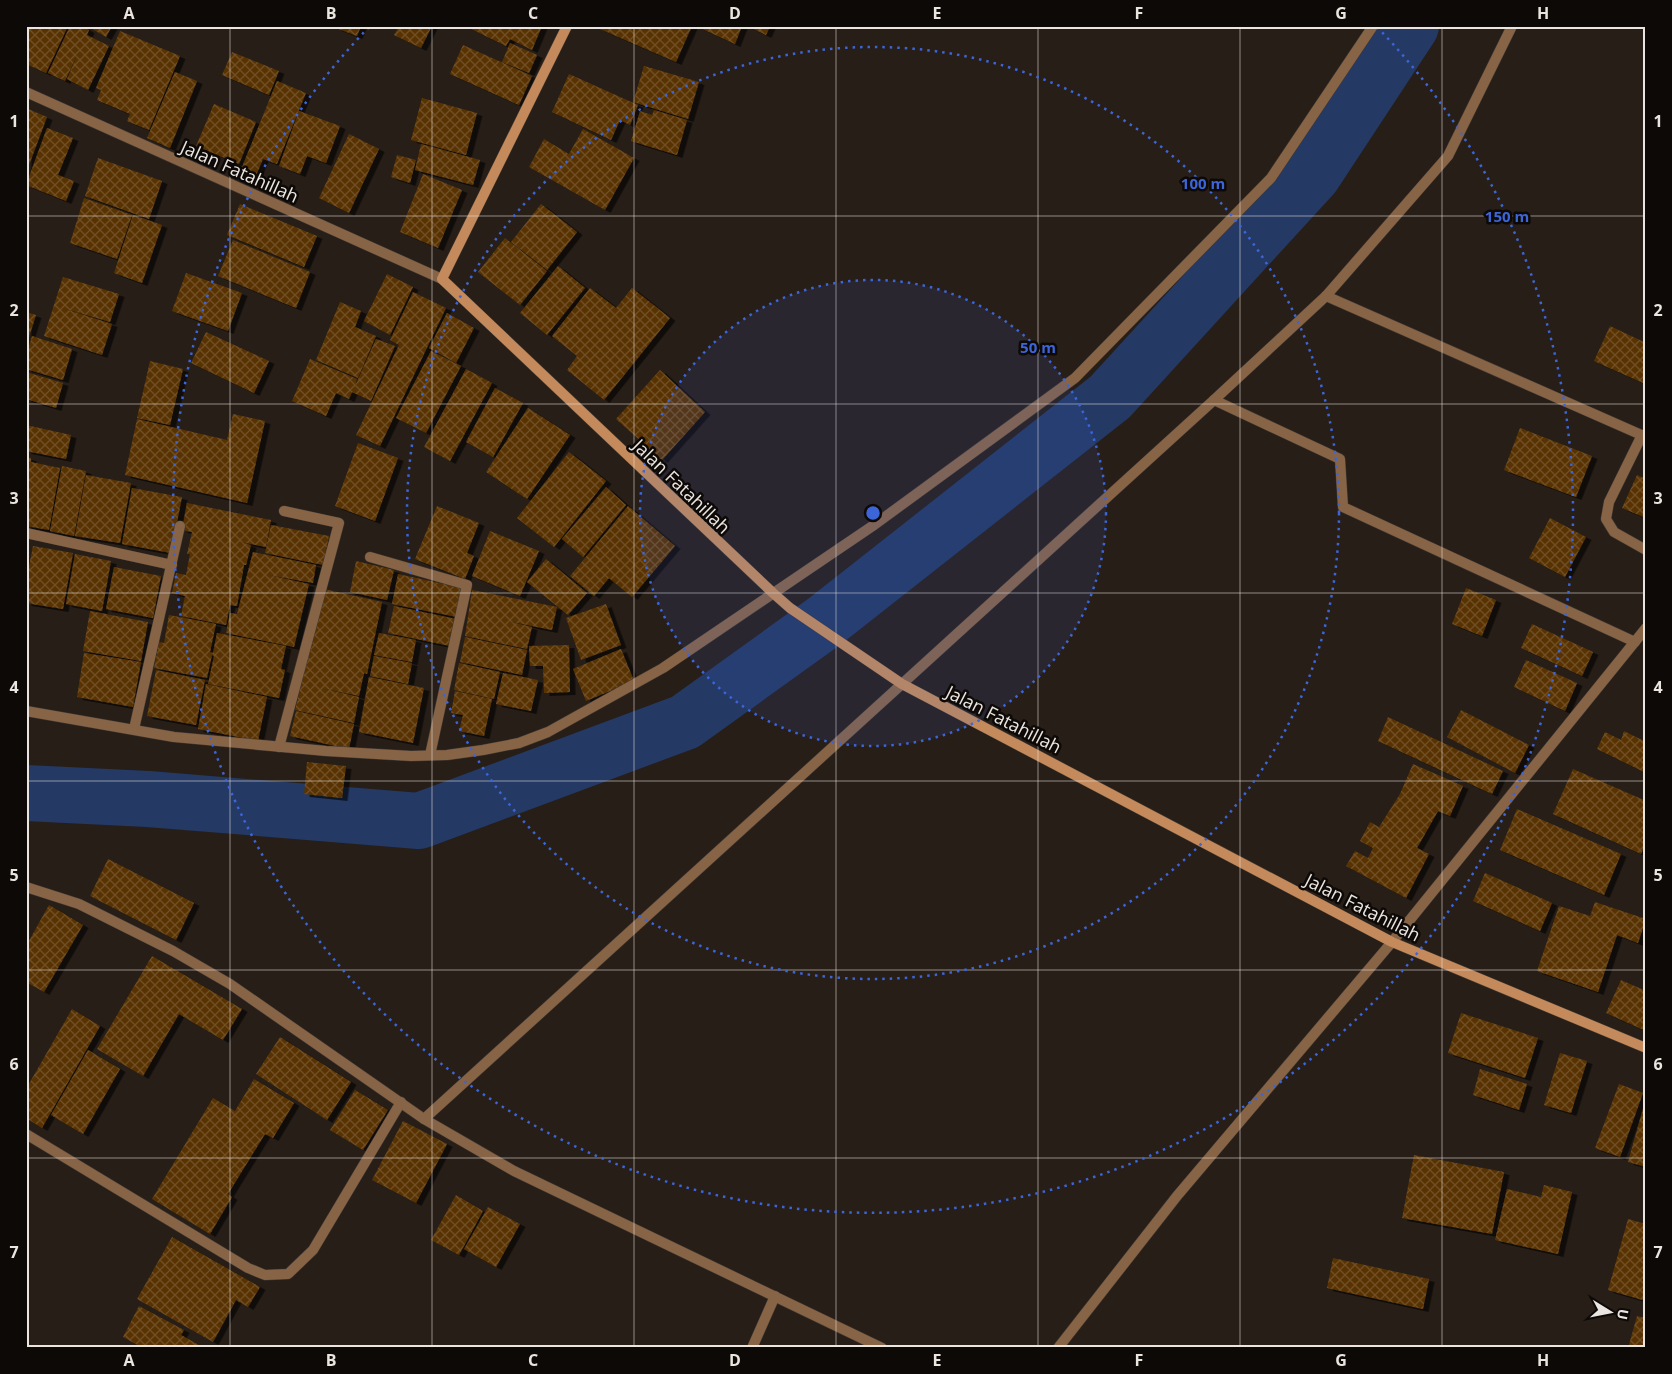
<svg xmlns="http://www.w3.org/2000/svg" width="1672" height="1374" viewBox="0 0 1672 1374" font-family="'Open Sans',sans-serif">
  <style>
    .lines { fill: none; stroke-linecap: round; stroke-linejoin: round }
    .river { stroke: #243964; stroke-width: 56 }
    .building { fill: url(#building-cross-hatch); filter: url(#shadow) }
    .lane-casing { stroke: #423a34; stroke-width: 11 }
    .street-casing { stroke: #423a34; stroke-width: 11 }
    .secondary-casing { stroke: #423a34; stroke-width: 11 }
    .lane { stroke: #886447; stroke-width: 10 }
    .street { stroke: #886447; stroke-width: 10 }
    .secondary { stroke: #c48a5b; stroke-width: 10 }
    .grid { fill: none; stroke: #ebe5e0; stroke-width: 1; stroke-opacity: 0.55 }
    .ring { fill: none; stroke: #3c65d9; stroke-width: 2.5; stroke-dasharray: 2.5 5 }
    .labels { text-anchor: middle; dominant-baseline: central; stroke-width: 5; stroke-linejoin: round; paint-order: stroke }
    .street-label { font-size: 18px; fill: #ebe5e0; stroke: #0d0907 }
    .centre { fill: #3c65d9; stroke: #0d0907; stroke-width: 2.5 }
    .ring-label { font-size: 15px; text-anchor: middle; font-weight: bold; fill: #3c65d9; stroke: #0d0907; stroke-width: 5; stroke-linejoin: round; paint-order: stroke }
    .neatline { fill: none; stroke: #ebe5e0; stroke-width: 2 }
    .grid-label { font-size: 16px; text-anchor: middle; font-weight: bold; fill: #ebe5e0 }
  </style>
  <defs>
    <pattern id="building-cross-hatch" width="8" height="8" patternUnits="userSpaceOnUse" patternTransform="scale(1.25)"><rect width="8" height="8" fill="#593301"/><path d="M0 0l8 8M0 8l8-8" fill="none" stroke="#715026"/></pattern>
    <filter id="shadow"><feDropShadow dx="5.5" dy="3" stdDeviation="0" flood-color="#0009"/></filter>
  </defs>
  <rect width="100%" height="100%" fill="#271e18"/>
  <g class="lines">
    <polyline class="river" points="26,793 148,799 419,821 685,722 824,622 1110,397 1313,175 1411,26"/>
  </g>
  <g class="building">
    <polygon points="26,26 68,26 46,73 26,64"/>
    <polygon points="70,26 82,26 89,30 87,35 109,46 88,90 67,79 78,53 65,81 48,73"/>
    <polygon points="87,26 112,26 106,37"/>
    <polygon points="337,26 361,26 357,36 336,28"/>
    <polygon points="399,26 432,26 421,48 394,35"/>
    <polygon points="465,26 542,26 532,50 510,39 506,46"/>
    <polygon points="602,26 692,26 676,62 600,29"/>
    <polygon points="696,26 742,26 735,44"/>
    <polygon points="747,26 770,26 766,35"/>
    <polygon points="120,31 180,56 149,130 127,121 130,114 97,100 101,90 96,88"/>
    <polygon points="510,43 537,55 529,73 502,62"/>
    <polygon points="463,45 532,76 519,105 450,74"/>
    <polygon points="232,52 279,71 269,95 222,75"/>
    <polygon points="644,66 699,82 688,119 633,102"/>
    <polygon points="175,72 197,81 170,148 147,138"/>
    <polygon points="569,74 638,105 630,125 620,120 611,140 552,112"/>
    <polygon points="277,81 306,93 277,164 263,159 255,178 240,172"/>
    <polygon points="422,98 477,113 466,155 411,140"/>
    <polygon points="214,104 256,122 239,164 196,146"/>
    <polygon points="26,108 47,117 26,173"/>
    <polygon points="654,110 687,120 677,155 631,141 640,111 652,115"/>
    <polygon points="299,111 340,126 326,163 307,156 300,174 279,166"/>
    <polygon points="47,128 73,138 58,175 74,181 66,201 26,185"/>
    <polygon points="583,129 634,158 605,210 529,167 544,139 569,154"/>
    <polygon points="349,134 379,149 349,213 319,198"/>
    <polygon points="421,144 480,160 473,185 415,170"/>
    <polygon points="397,155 416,160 410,183 391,177"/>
    <polygon points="98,158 162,181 149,219 85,196"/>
    <polygon points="423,174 462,190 438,248 400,232"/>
    <polygon points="84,198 132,215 117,259 70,243"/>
    <polygon points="240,204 317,236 304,267 227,235"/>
    <polygon points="541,204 577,232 547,270 511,242"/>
    <polygon points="133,215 162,225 142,283 114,273"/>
    <polygon points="505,238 547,271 520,305 478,272"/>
    <polygon points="233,240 310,272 296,308 218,276"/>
    <polygon points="558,266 585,288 547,335 520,313"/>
    <polygon points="186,273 242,293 228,331 172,311"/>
    <polygon points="387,274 413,287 390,335 364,321"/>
    <polygon points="63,277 119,294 110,322 59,307 112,324 102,355 44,336"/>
    <polygon points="590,288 616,308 632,288 670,318 604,400 567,370 577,356 552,336"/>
    <polygon points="413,292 446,308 380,446 356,435 399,345 390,340"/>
    <polygon points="340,302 361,311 355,327 376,336 358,378 316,360"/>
    <polygon points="26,312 36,315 27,343 26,343"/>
    <polygon points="447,313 474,328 456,363 429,348"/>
    <polygon points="1610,326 1646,343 1646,377 1643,383 1594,361"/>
    <polygon points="206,332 269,361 254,393 191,363"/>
    <polygon points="32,336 72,349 63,380 26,369 26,356"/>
    <polygon points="376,339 395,346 371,401 352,392 349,399 336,393 326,416 292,401 310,359 357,379 355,386"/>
    <polygon points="431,351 461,366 426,433 396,418"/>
    <polygon points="150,361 183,369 170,425 137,418"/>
    <polygon points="466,369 492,383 450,461 424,447"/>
    <polygon points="660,370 705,412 662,460 616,419"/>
    <polygon points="26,372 63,383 56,408 26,399"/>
    <polygon points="495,388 523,403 493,457 466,442"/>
    <polygon points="528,408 570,435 527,499 486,472"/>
    <polygon points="233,414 265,421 247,503 125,475 137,419 227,440"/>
    <polygon points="26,425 71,435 66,459 26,451"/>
    <polygon points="1520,428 1592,456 1576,497 1504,470"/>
    <polygon points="358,443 398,458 375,521 335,506"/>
    <polygon points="569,452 606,481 554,547 517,518"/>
    <polygon points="26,457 31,458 31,462 60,468 49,530 26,526"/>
    <polygon points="62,466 86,471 74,536 50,531"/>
    <polygon points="86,475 131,483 120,543 75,536"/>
    <polygon points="1637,475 1646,479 1646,518 1622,508"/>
    <polygon points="606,487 626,505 583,557 562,539"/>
    <polygon points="132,488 182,497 171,553 122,544"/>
    <polygon points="187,503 271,520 266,547 241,542 251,545 246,565 244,565 237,606 230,605 226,625 181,616 185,596 172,593 176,573 186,575 190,554 187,554 192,532 182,530"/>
    <polygon points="437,506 479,523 467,553 474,556 465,579 415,559"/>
    <polygon points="628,506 675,546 632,597 609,578 594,596 570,576"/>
    <polygon points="1550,518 1586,537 1565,577 1529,558"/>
    <polygon points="271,525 329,536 323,565 265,553"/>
    <polygon points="490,531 539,551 520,596 472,576"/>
    <polygon points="33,546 73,553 63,609 26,603 26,581"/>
    <polygon points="253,552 316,565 313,583 268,575 309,584 294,647 226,633 230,613 237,614"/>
    <polygon points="75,554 111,561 102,611 66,604"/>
    <polygon points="546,559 587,593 568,615 527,582"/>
    <polygon points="356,561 394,570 387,600 350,592"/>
    <polygon points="114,567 161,576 153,618 106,609"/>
    <polygon points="398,574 463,588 457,617 392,604"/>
    <polygon points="1466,588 1496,600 1482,636 1452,624"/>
    <polygon points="324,589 382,602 367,674 364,673 359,696 321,688 359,697 354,723 295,710"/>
    <polygon points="472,590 557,607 552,630 507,621 532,627 527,649 465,636"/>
    <polygon points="606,604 621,645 581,660 566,618"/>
    <polygon points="394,606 456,619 450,646 388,633"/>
    <polygon points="90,611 148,622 141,661 83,651"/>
    <polygon points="169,615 216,624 210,652 213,653 217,633 286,646 281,669 285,670 279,698 208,684 214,656 212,655 207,678 154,668 159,642 164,643"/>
    <polygon points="1532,624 1593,652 1582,676 1521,648"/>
    <polygon points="379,633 416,640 412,662 374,655"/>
    <polygon points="465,637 527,650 522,675 460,662"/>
    <polygon points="569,645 570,692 544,693 543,666 530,666 529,646"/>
    <polygon points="621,649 634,681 586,701 573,669"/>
    <polygon points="84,653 141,662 133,707 77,697"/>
    <polygon points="374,656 412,663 408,684 370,676"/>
    <polygon points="1526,660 1577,683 1565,711 1514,687"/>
    <polygon points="459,663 500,672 494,699 454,690"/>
    <polygon points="156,670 205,680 196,725 147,716"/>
    <polygon points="503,673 538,680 531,711 496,704"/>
    <polygon points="369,677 424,688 413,743 359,732"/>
    <polygon points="206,684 267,697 258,741 198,729"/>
    <polygon points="455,691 492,699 484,736 459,731 463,715 451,713"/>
    <polygon points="1461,710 1529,745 1515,773 1447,737"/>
    <polygon points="296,711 354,724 349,749 290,736"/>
    <polygon points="1388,717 1503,771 1492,794 1378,741"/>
    <polygon points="1624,731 1646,742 1646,773 1597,749 1605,732 1621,740"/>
    <polygon points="307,762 346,766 342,798 304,794"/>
    <polygon points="1413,764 1463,786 1450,816 1438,811 1417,848 1429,854 1406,898 1346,866 1355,851 1368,858 1373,848 1360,841 1370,822 1379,827 1400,794"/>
    <polygon points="1573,769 1646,801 1646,843 1641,854 1553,814"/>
    <polygon points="1517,809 1621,854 1604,895 1500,850"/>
    <polygon points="108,859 194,903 176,940 90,896"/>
    <polygon points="1485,873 1552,903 1540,931 1473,901"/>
    <polygon points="1595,902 1646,919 1638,943 1617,935 1598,992 1537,971 1559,906 1590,916"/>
    <polygon points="49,905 83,925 44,992 26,982 26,946"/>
    <polygon points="152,956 242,1009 223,1040 179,1014 143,1076 97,1049"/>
    <polygon points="1621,980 1646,991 1646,1031 1606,1013"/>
    <polygon points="72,1009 100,1026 42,1128 26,1118 26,1089"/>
    <polygon points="1461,1013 1538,1038 1525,1078 1448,1053"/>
    <polygon points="280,1037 351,1082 327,1120 256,1074"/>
    <polygon points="88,1050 120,1069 83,1134 51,1115"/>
    <polygon points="1560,1053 1587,1061 1571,1113 1544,1105"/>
    <polygon points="1480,1069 1527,1084 1519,1110 1473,1095"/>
    <polygon points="254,1079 294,1103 273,1138 265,1134 228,1194 232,1197 210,1234 152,1199 213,1098 235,1111"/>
    <polygon points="1619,1084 1643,1093 1620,1157 1595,1148"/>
    <polygon points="355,1090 388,1110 363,1150 330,1130"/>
    <polygon points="1644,1105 1646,1105 1646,1167 1628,1162"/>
    <polygon points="403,1121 447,1144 416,1203 372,1180"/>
    <polygon points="1414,1155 1504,1172 1492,1234 1402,1218"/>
    <polygon points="1544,1185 1572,1192 1558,1254 1495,1240 1507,1189 1541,1197"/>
    <polygon points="456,1195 483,1211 459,1255 431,1240"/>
    <polygon points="488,1207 520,1224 496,1267 464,1249"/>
    <polygon points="1628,1219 1646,1224 1646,1301 1608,1290"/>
    <polygon points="172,1237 260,1287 248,1307 236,1300 213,1342 137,1299"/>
    <polygon points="1333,1258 1429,1279 1423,1309 1327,1288"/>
    <polygon points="139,1306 184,1330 181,1335 199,1345 198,1348 143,1348 123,1337"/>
    <polygon points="1637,1316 1646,1318 1646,1348 1628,1348"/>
  </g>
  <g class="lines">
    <defs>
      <g id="lane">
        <polyline points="1214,400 1326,296 1448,156 1512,26"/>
        <polyline points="752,1348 775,1296"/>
      </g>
      <g id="street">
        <polyline points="26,92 442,279"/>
        <polyline points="1326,296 1646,437"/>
        <polyline points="1642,435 1609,502 1606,519 1614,532 1646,550"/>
        <polyline points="26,533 172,565"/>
        <polyline points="370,557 467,585 430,755"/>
        <polyline points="26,711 174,737 326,751 411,756 447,755 483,750 519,743 548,732 663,668 874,525 1075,378 1271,178 1373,26"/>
        <polyline points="134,729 180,526"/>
        <polyline points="279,747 339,523 284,511"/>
        <polyline points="26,887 79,904 173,951 230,984 424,1119 514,1171 882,1348"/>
        <polyline points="424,1119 1214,400 1340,459 1343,507 1635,642"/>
        <polyline points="26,1134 248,1268 265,1275 288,1274 313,1250 401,1102"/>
        <polyline points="1058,1348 1177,1196 1392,942 1646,628"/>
      </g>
      <polyline id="secondary" points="567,26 442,279 773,593 790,608 902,684 1392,942 1646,1048"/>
    </defs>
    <use href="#lane" class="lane-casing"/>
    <use href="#street" class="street-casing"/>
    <use href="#secondary" class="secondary-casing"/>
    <use href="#lane" class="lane"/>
    <use href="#street" class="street"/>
    <use href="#secondary" class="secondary"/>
  </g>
  <path class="grid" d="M230 26V1348M432 26V1348M634 26V1348M836 26V1348M1038 26V1348M1240 26V1348M1442 26V1348M26 216H1646M26 404H1646M26 593H1646M26 781H1646M26 970H1646M26 1158H1646"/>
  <circle cx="873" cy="513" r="233" fill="#3c65d9" fill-opacity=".12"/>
  <g class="ring">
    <circle cx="873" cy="513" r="233"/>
    <circle cx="873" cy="513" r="466"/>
    <path d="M1377 27A700 700 0 1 1 369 27"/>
  </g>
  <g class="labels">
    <g class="street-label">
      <text transform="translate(240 171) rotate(24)">Jalan Fatahillah</text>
      <text transform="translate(682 486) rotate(44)">Jalan Fatahillah</text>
      <text transform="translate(1004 719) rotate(27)">Jalan Fatahillah</text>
      <text transform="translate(1363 907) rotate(27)">Jalan Fatahillah</text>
    </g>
  </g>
  <circle cx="873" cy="513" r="8" class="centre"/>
  <g class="ring-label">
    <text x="1203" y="189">100 m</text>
    <text x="1507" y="222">150 m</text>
    <text x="1038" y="353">50 m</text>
  </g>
  <rect width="1672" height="1374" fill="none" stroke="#0d0907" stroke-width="55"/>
  <g transform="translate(1610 1312) rotate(100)" stroke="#0d0907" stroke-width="4" paint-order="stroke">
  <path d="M0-4L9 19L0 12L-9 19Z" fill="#ebe5e0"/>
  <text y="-8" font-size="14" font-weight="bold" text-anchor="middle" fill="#ebe5e0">U</text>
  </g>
  <rect x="28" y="28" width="1616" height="1318" class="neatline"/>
  <g class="grid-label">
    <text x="129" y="19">A</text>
    <text x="331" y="19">B</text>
    <text x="533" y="19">C</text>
    <text x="735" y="19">D</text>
    <text x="937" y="19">E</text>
    <text x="1139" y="19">F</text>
    <text x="1341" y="19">G</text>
    <text x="1543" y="19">H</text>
    <text x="14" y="127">1</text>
    <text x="1658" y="127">1</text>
    <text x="14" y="316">2</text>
    <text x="1658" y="316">2</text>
    <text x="14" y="504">3</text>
    <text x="1658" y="504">3</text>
    <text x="14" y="693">4</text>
    <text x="1658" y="693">4</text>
    <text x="14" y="881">5</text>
    <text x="1658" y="881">5</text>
    <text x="14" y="1070">6</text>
    <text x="1658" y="1070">6</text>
    <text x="14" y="1258">7</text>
    <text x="1658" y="1258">7</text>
    <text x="129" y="1366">A</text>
    <text x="331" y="1366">B</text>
    <text x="533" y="1366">C</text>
    <text x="735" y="1366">D</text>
    <text x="937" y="1366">E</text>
    <text x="1139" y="1366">F</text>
    <text x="1341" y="1366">G</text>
    <text x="1543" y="1366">H</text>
  </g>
</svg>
